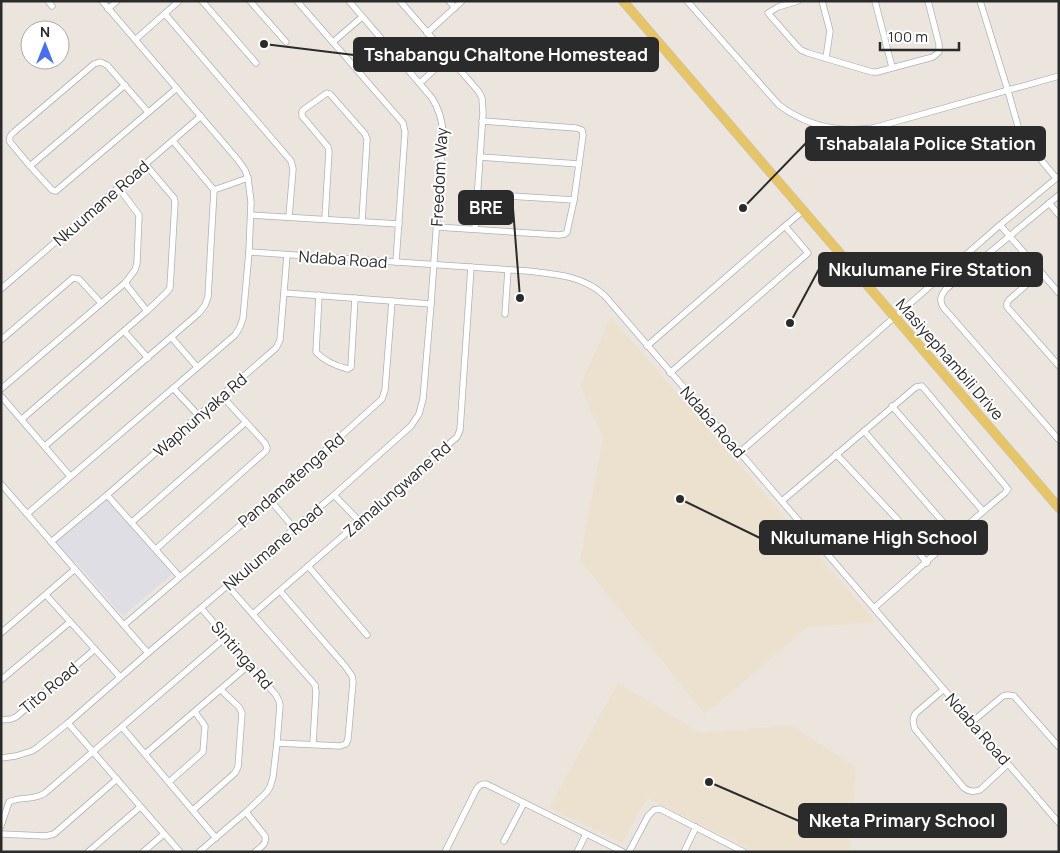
<svg xmlns="http://www.w3.org/2000/svg" width="1060" height="853" viewBox="0 0 1060 853" font-family="Manrope,sans-serif">
  <style>
    .industrial { fill: #dfdee5 }
    .education { fill: #ece1cf }
    .lines { fill: none; stroke-linecap: round; stroke-linejoin: round }
    .street-casing { stroke: #aeb1ba; stroke-width: 7 }
    .primary-casing { stroke: #c4c4c4; stroke-width: 10 }
    .street { stroke: #fff; stroke-width: 5.5 }
    .primary { stroke: #e6c468; stroke-width: 9 }
    .labels { text-anchor: middle; dominant-baseline: central; stroke-width: 4; stroke-linejoin: round; paint-order: stroke }
    .street-label { font-size: 16px; fill: #2b2b2b; stroke: #fff }
    .leader { fill: none; stroke: #2b2b2b; stroke-width: 2 }
    .callout-dot { fill: #2b2b2b; stroke: #fff; stroke-width: 2 }
    .callout { fill: #2b2b2b; stroke: #2b2b2b; stroke-width: 2 }
    .callout-label { font-size: 18px; text-anchor: middle; font-weight: bold; fill: #fff }
  </style>
  <rect width="100%" height="100%" fill="#ebe5de"/>
  <polygon class="industrial" points="107,499 172,574 123,616 75,561 69,567 50,545"/>
  <g class="education">
    <polygon points="611,317 876,622 808,627 705,714 580,561 603,437 580,386"/>
    <polygon points="618,683 701,733 790,725 856,767 849,852 756,852 647,798 622,843 549,808"/>
  </g>
  <g class="lines">
    <defs>
      <g id="street">
        <polyline points="48,1 52,6"/>
        <polyline points="202,1 256,63"/>
        <polyline points="250,1 286,42"/>
        <polyline points="297,1 403,123 405,132 396,262"/>
        <polyline points="400,1 479,92 482,98 483,113 475,229"/>
        <polyline points="449,1 455,8"/>
        <path d="M687 1 779 105C807 126 838 133 873 128L1059 76"/>
        <polyline points="798,1 778,7 768,13 796,45 801,50 808,53 872,72 877,72 933,57 939,52 939,44 928,1"/>
        <polyline points="822,1 830,31 826,58"/>
        <polyline points="875,1 892,67"/>
        <polyline points="980,1 1008,91 1019,130 1028,144 1056,178"/>
        <polyline points="108,9 117,1"/>
        <polyline points="165,14 291,161 293,169 289,217"/>
        <polyline points="427,33 462,1"/>
        <polyline points="135,40 179,1"/>
        <polyline points="333,42 362,17"/>
        <polyline points="420,83 448,57"/>
        <path d="M148 112 107 65 100 62 94 64 14 132C10 135 9 137 10 142L30 166 52 190 56 191 177 88"/>
        <polyline points="480,157 579,164"/>
        <polyline points="30,166 125,85"/>
        <polyline points="214,190 248,178"/>
        <polyline points="478,194 574,200"/>
        <path d="M1059 195 946 289C941 295 939 300 943 307L1059 440"/>
        <polyline points="1049,203 1059,215"/>
        <polyline points="251,215 399,224"/>
        <polyline points="325,219 329,151 328,147 302,116 302,112 303,110 327,93 330,94 365,134 367,139 362,221"/>
        <polyline points="1000,225 1059,293"/>
        <polyline points="785,226 804,210"/>
        <polyline points="437,227 559,235 565,234 567,232 574,200 583,135 582,130 576,128 482,121"/>
        <path d="M249 252 528 271C556 274 584 276 605 296L1059 823"/>
        <polyline points="1041,272 1009,300 1007,303 1007,307 1059,366"/>
        <polyline points="125,283 147,311"/>
        <polyline points="1,289 201,116"/>
        <polyline points="285,293 431,304"/>
        <path d="M319 295 316 352C324 361 336 366 348 369L351 367 355 298"/>
        <polyline points="505,314 508,270"/>
        <polyline points="124,331 148,358"/>
        <polyline points="172,338 197,367"/>
        <polyline points="1,340 73,278 79,279 101,303"/>
        <polyline points="647,346 785,226 808,253 670,373"/>
        <polyline points="173,388 199,416"/>
        <polyline points="1,389 125,283 135,270 137,263 139,215 118,187"/>
        <polyline points="1,396 70,476"/>
        <polyline points="892,406 983,511"/>
        <polyline points="22,419 147,311 166,293 170,288 175,202 174,198 146,165"/>
        <polyline points="864,431 955,536"/>
        <polyline points="45,446 199,313 205,305 208,297 214,190 173,141"/>
        <polyline points="740,452 1000,225 1059,176"/>
        <polyline points="836,454 898,520 903,533 927,563"/>
        <polyline points="1,484 148,653"/>
        <polyline points="107,495 179,576"/>
        <polyline points="334,495 360,522"/>
        <polyline points="270,500 294,528"/>
        <path d="M782 501 916 387 922 386 1008 489 1005 493C960 530 918 570 874 608"/>
        <polyline points="27,514 235,335 240,327 243,318 249,252 251,202 248,178 245,170 238,160 102,1"/>
        <polyline points="132,522 246,422"/>
        <polyline points="51,542 107,495 276,348 280,340 287,255"/>
        <polyline points="156,549 266,451 267,448 265,443 222,396"/>
        <polyline points="308,566 367,635"/>
        <polyline points="227,585 315,685 316,692 313,744"/>
        <polyline points="46,595 120,677"/>
        <polyline points="253,614 457,437 460,430 471,267"/>
        <polyline points="124,625 270,500 382,399 385,390 392,301"/>
        <polyline points="1,633 75,569"/>
        <polyline points="1,680 70,622"/>
        <path d="M944 689 916 713C912 718 913 724 915 729L964 788C970 792 974 792 980 790L1008 764"/>
        <polyline points="1,720 11,719 16,717 94,650"/>
        <polyline points="972,722 1003,696 1008,695 1014,696 1059,747"/>
        <polyline points="68,723 180,852"/>
        <polyline points="122,727 216,838"/>
        <polyline points="277,743 340,746 346,744 348,739 353,682 352,676 345,666 280,591"/>
        <polyline points="145,754 250,664"/>
        <path d="M1 758 16 756 32 751 38 747 68 723 148 653 334 495 411 426 419 414 423 399 431 304 443 132C442 120 439 109 432 98L349 1"/>
        <polyline points="169,782 203,752 205,726 195,712"/>
        <polyline points="193,810 235,773 238,767 242,713 239,707 221,690"/>
        <path d="M246 812 265 836C267 844 261 847 255 852"/>
        <path d="M1 826 9 802C20 796 34 801 45 793L226 637"/>
        <polyline points="1,834 46,836 54,834 117,779"/>
        <polyline points="504,841 524,803"/>
        <polyline points="88,852 140,807"/>
        <polyline points="143,852 164,834"/>
        <polyline points="199,852 246,812 267,792 270,787 273,777 277,743 280,705 279,701 276,695 201,608"/>
        <path d="M445 852 476 790C479 785 481 784 486 784L623 852"/>
        <polyline points="577,852 586,834"/>
        <polyline points="629,852 648,816 654,810 660,809 744,852"/>
        <polyline points="684,852 696,827"/>
      </g>
      <path id="primary" d="M623 1C769 169 913 339 1059 508"/>
    </defs>
    <use href="#street" class="street-casing"/>
    <use href="#primary" class="primary-casing"/>
    <use href="#street" class="street"/>
    <use href="#primary" class="primary"/>
  </g>
  <g class="labels">
    <g class="street-label">
      <text transform="translate(439 177) rotate(-87)">Freedom Way</text>
      <text transform="translate(101 203) rotate(-41)">Nkuumane Road</text>
      <text transform="translate(343 259) rotate(4)">Ndaba Road</text>
      <text transform="translate(950 359) rotate(49)">Masiyephambili Drive</text>
      <text transform="translate(200 415) rotate(-41)">Waphunyaka Rd</text>
      <text transform="translate(713 422) rotate(49)">Ndaba Road</text>
      <text transform="translate(291 480) rotate(-41)">Pandamatenga Rd</text>
      <text transform="translate(397 489) rotate(-41)">Zamalungwane Rd</text>
      <text transform="translate(273 547) rotate(-40)">Nkulumane Road</text>
      <text transform="translate(242 655) rotate(49)">Sintinga Rd</text>
      <text transform="translate(49 688) rotate(-40)">Tito Road</text>
      <text transform="translate(978 729) rotate(49)">Ndaba Road</text>
    </g>
  </g>
  <path class="leader" d="M264 44L354 55M743 208L806 143M520 298L513 208M790 323L819 269M680 499L760 538M709 782L799 821"/>
  <g class="callout-dot">
    <circle cx="264" cy="44" r="5"/>
    <circle cx="743" cy="208" r="5"/>
    <circle cx="520" cy="298" r="5"/>
    <circle cx="790" cy="323" r="5"/>
    <circle cx="680" cy="499" r="5"/>
    <circle cx="709" cy="782" r="5"/>
  </g>
  <g class="callout">
    <rect x="354" y="38" width="304" height="33" rx="5"/>
    <rect x="806" y="127" width="239" height="33" rx="5"/>
    <rect x="459" y="191" width="54" height="33" rx="5"/>
    <rect x="819" y="253" width="223" height="33" rx="5"/>
    <rect x="760" y="521" width="227" height="33" rx="5"/>
    <rect x="799" y="804" width="207" height="33" rx="5"/>
  </g>
  <g class="callout-label">
    <text x="506" y="61">Tshabangu Chaltone Homestead</text>
    <text x="926" y="150">Tshabalala Police Station</text>
    <text x="486" y="214">BRE</text>
    <text x="930" y="276">Nkulumane Fire Station</text>
    <text x="874" y="544">Nkulumane High School</text>
    <text x="902" y="827">Nketa Primary School</text>
  </g>
  <rect width="1060" height="853" fill="none" stroke="#2b2b2b" stroke-width="5"/>
  <g transform="translate(45 45)"><circle r="24" fill="#ffffff" stroke="#aaaaaa"/>
  <path d="M0-4L9 19L0 12L-9 19Z" fill="#4a6fec"/>
  <text y="-8" font-size="14" font-weight="bold" text-anchor="middle" fill="#2b2b2b">N</text>
  </g>
  <path d="M880 42v8h79v-8" fill="none" stroke="#2b2b2b" stroke-width="2.5"/>
  <text x="888" y="42" font-size="15" fill="#2b2b2b" stroke="#ffffff" stroke-width="4" paint-order="stroke">100 m</text>
</svg>
